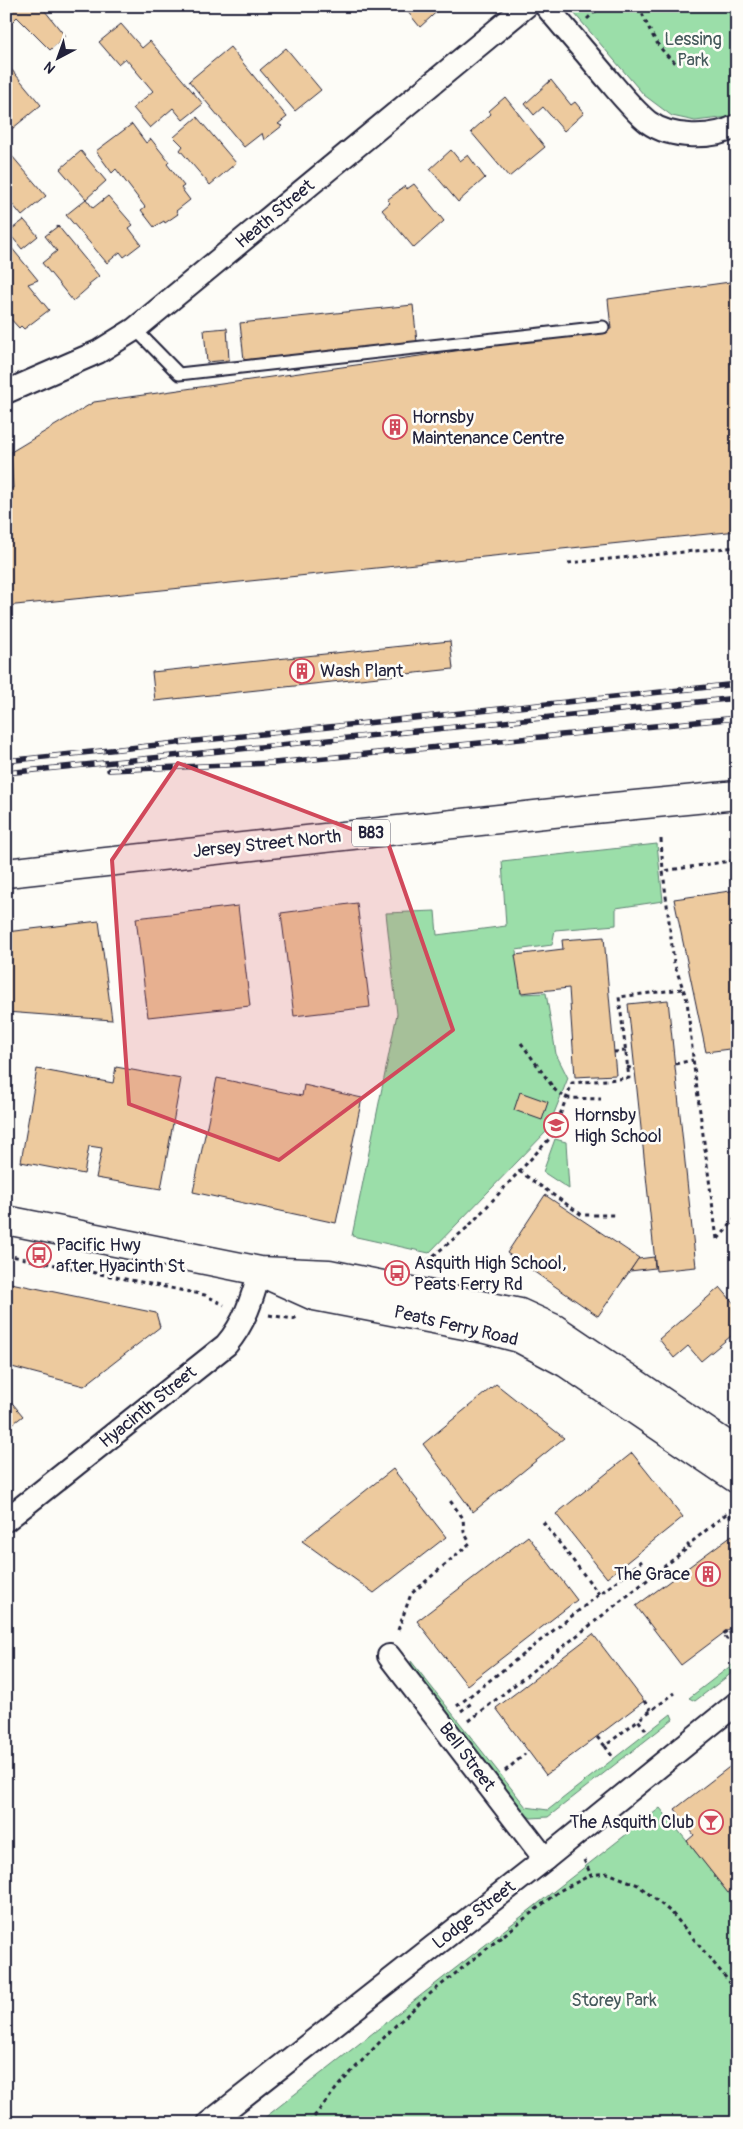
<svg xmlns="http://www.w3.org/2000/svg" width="743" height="2129" viewBox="0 0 743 2129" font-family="Pangolin,sans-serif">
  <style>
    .green { fill: #9bdea9; stroke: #5e8072 }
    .building { fill: #edca9e; stroke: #22223b }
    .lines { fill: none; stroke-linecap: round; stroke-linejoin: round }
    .lane-casing { stroke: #22223b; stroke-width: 15 }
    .street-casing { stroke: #22223b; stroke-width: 26 }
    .secondary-casing { stroke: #22223b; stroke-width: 31 }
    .primary-casing { stroke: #22223b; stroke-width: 31 }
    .path { stroke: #22223b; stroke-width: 3; stroke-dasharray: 4 4; stroke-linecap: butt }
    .lane { stroke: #fdfcf7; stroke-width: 11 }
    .street { stroke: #fdfcf7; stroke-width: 22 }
    .secondary { stroke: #fdfcf7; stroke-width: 28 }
    .primary { stroke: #fdfcf7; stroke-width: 28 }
    .rail-casing { stroke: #22223b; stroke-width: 5.5 }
    .rail { stroke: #fdfcf7; stroke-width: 4; stroke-dasharray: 11; stroke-linecap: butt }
    .marked { fill: #d1495b; fill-opacity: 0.2; stroke: #d1495b; stroke-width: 4; stroke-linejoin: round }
    .labels { text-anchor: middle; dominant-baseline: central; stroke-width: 5; stroke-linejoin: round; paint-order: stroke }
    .shield { fill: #fdfcf7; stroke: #646373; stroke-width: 1 }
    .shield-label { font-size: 16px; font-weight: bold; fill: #22223b }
    .park-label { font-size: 18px; fill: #465a5c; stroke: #fdfcf7 }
    .street-label { font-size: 18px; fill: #22223b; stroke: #fdfcf7 }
    .poi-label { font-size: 18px; fill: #22223b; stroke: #fdfcf7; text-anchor: start }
  </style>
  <rect width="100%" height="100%" fill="#fdfcf7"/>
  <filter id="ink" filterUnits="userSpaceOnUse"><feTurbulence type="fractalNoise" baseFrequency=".02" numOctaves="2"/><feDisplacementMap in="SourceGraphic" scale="10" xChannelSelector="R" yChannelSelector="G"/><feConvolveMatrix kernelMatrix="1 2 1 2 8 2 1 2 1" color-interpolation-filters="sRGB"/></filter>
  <g filter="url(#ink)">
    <g class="green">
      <polygon points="568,6 737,6 737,111 729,117 695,121 672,116 644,95"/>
      <polygon points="657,844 663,901 616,908 616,925 555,930 552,945 516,950 521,994 546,993 556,1054 568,1078 547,1131 429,1253 352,1236 397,1014 386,913 435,911 437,935 506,926 502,861"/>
      <polygon points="555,1139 566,1142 569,1189 543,1172"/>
      <polygon points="411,1661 526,1807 548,1810 671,1714 673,1719 548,1817 531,1818 523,1813 413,1669"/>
      <polygon points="737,1661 737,1669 695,1701 689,1698"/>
      <polygon points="660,1808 737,1903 737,2123 258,2123"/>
    </g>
    <g class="building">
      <polygon points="6,6 41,6 65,36 50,50 17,17 6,28"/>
      <polygon points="403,6 443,6 420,27"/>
      <polygon points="121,24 142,48 150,41 203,104 183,120 173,108 150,128 133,108 153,91 125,58 118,64 99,42"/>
      <polygon points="230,47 287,117 278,124 282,126 264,140 262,133 244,147 189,81"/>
      <polygon points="286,48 321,90 295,111 260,70"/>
      <polygon points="6,63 41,105 7,133 6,132"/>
      <polygon points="551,80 571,105 575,102 584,113 564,131 543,107 534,115 525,104"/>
      <polygon points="505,97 545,147 509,177 471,132 491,114 489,111"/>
      <polygon points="197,117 236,163 210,185 180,150 183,146 174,137"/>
      <polygon points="132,124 146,143 151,139 169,162 167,164 184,186 181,188 190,200 176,211 178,214 165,223 164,221 154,227 141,210 145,207 116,169 112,173 96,151"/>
      <polygon points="451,150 460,161 468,155 485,178 458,202 430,169"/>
      <polygon points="81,151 106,181 86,199 60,169"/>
      <polygon points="12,156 46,196 22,216 13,205 6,210 6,160"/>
      <polygon points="414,184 444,221 414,248 382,210 390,203 387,200 405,186 407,189"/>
      <polygon points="108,196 133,225 129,228 141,244 124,257 120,252 107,263 66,215 86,199 93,208"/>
      <polygon points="24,220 38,236 22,249 8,232"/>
      <polygon points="58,226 99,276 89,284 90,286 73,301 42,263 57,251 45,236"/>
      <polygon points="6,241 38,280 28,284 49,310 24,329 21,326 19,328 6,314 6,270 9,268 6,265"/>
      <polygon points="737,281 737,531 6,606 6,489 13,488 11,452 94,402 611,329 608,299"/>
      <polygon points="413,305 417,342 244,360 240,323"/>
      <polygon points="227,328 229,360 207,362 204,330"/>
      <polygon points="450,641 453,669 155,701 152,672"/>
      <polygon points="737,890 737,1048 706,1052 674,899"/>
      <polygon points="357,903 370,1007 294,1016 281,913"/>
      <polygon points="238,906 250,1006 148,1017 136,918"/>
      <polygon points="99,921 112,1020 6,1012 6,932"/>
      <polygon points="604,937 616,1075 575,1077 569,988 521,993 515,955 563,949 562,940"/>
      <polygon points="668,1000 696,1267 656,1271 628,1004"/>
      <polygon points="116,1067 181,1079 161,1189 96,1178 102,1148 89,1146 84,1174 21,1162 37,1069 113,1083"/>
      <polygon points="217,1078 302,1096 304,1085 362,1098 336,1223 193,1192"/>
      <polygon points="520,1092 548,1102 542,1120 514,1110"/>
      <polygon points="545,1195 639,1258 598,1316 507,1253"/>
      <polygon points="654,1257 655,1268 630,1271 638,1259"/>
      <polygon points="6,1282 156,1313 160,1327 84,1386 8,1366 6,1370"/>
      <polygon points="720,1287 737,1307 737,1331 701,1361 688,1346 674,1358 659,1339"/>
      <polygon points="496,1384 564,1438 473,1512 423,1444"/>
      <polygon points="8,1398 23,1416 6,1429 6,1400"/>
      <polygon points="632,1453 683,1517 607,1578 556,1514"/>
      <polygon points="393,1469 446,1537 374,1593 302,1541"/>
      <polygon points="732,1535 737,1542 737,1623 681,1665 636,1606"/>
      <polygon points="528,1536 577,1600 467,1685 417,1621"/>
      <polygon points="593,1634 644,1701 546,1775 496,1708"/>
      <polygon points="737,1761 737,1886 728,1893 687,1841 694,1835 675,1809"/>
    </g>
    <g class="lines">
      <defs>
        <polyline id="lane" points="135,329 179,374 603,327"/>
        <g id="street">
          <path d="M546 6C566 30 586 53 606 77 619 92 632 109 648 122 671 139 713 139 737 126"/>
          <polyline points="6,392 98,352 135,329 526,6"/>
          <path d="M6 1520 226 1345C245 1323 252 1299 260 1271"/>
          <polyline points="389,1656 545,1859"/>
          <polyline points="209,2123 545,1859 737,1703"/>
        </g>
        <g id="secondary">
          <polyline points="6,1220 260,1271 329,1274 520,1313 555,1329 737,1452"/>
          <polyline points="274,1278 314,1296 485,1329 519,1338 566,1363 737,1479"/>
        </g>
        <polyline id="primary" points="6,873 553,813 737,795"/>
      </defs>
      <use href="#lane" class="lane-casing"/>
      <use href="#street" class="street-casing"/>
      <use href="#secondary" class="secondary-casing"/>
      <use href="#primary" class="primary-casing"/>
      <g class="path">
        <path d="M639 6C648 27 657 50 676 63"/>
        <polyline points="735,6 737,8"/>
        <polyline points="587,19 601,6"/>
        <polyline points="733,53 737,48"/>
        <polyline points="568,563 737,547"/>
        <polyline points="661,839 663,871"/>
        <polyline points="521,1043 555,1090 566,1098 601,1099"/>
        <polyline points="614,1052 626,1051"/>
        <polyline points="675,1064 693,1060"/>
        <polyline points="627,1067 634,1069"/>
        <polyline points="519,1171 582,1215 616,1215"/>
        <polyline points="717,1239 694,1067 687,1000 674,963 663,871 737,860"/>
        <polyline points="718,1239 737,1217"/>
        <polyline points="6,1255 205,1295 224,1305"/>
        <polyline points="421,1266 468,1227 552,1136 572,1083 629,1078 619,997 683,989"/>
        <polyline points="269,1315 293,1319 297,1317"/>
        <polyline points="543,1522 599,1594"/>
        <polyline points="398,1630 411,1594 470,1543 464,1532 463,1518 448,1498"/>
        <polyline points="737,1641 728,1630 723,1634 737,1653"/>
        <polyline points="644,1701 651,1710"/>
        <polyline points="457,1706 642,1561"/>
        <polyline points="461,1711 473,1702"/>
        <polyline points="469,1721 689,1547 688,1545 726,1514 729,1517 737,1511"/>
        <polyline points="646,1730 638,1720 675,1693"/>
        <polyline points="597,1737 605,1746 638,1720"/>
        <polyline points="605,1746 612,1756"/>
        <polyline points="505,1771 525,1754"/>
        <polyline points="584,1860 591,1875"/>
        <polyline points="309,2123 339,2085 396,2025 431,1993 559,1891 591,1875 608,1873 638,1885 672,1913 737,1991"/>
      </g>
      <use href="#lane" class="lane"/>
      <use href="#street" class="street"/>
      <use href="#secondary" class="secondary"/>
      <use href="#primary" class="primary"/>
      <defs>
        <g id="rail">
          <polyline points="6,761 737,684"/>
          <polyline points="109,770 274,763 737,718"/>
          <polyline points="6,773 737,698"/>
        </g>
      </defs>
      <use href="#rail" class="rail-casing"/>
      <use href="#rail" class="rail"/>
    </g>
  </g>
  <path class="marked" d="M178 763 388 843 453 1030 279 1160 129 1104 112 860Z"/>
  <defs>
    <symbol id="building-ring" viewBox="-11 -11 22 22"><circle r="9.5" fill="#fdfcf7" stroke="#d1495b" stroke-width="1.5"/><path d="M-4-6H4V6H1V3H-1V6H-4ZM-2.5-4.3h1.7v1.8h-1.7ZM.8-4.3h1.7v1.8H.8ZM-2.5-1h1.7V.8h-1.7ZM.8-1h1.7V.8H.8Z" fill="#d1495b"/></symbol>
    <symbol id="school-ring" viewBox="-11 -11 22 22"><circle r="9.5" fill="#fdfcf7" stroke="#d1495b" stroke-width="1.5"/><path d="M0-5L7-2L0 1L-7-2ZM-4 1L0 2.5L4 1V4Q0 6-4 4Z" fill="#d1495b"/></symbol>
    <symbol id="bus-ring" viewBox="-11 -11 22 22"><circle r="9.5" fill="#fdfcf7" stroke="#d1495b" stroke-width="1.5"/><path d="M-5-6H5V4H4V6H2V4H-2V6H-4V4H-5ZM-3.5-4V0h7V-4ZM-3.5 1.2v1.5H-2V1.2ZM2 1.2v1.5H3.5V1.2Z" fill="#d1495b"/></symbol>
    <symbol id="bar-ring" viewBox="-11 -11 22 22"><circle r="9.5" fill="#fdfcf7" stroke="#d1495b" stroke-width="1.5"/><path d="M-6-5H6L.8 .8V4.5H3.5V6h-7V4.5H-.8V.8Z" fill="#d1495b"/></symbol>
  </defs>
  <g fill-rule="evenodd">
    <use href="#building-ring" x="381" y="413" width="28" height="28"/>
    <use href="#building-ring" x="288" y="657" width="28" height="28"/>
    <use href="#school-ring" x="542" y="1111" width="28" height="28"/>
    <use href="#bus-ring" x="25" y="1241" width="28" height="28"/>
    <use href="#bus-ring" x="383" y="1259" width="28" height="28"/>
    <use href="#building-ring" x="694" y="1560" width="28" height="28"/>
    <use href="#bar-ring" x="697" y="1808" width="28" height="28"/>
  </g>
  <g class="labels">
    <rect class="shield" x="352" y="819.5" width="38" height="27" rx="4"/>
    <g class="shield-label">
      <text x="371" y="833">B83</text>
    </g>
    <g class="park-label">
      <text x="693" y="39">Lessing<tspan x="693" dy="21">Park</tspan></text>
      <text x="614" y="2000">Storey Park</text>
    </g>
    <g class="street-label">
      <text transform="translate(275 214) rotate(-40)">Heath Street</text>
      <text transform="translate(267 844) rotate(-6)">Jersey Street North</text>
      <text transform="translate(456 1326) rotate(13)">Peats Ferry Road</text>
      <text transform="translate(148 1407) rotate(-39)">Hyacinth Street</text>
      <text transform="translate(467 1757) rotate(53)">Bell Street</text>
      <text transform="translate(474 1915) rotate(-38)">Lodge Street</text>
    </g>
    <g class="poi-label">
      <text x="412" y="417">Hornsby<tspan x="412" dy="21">Maintenance Centre</tspan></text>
      <text x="320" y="671">Wash Plant</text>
      <text x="574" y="1115">Hornsby<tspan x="574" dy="21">High School</tspan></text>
      <text x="56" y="1245">Pacific Hwy<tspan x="56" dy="21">after Hyacinth St</tspan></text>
      <text x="414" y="1263">Asquith High School,<tspan x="414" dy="21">Peats Ferry Rd</tspan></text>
      <text x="690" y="1574" text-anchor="end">The Grace</text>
      <text x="694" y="1822" text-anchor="end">The Asquith Club</text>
    </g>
  </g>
  <rect width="743" height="2129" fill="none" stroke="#fdfcf7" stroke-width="25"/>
  <rect x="12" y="12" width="718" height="2104" fill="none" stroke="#22223b" stroke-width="2" filter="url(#ink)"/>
  <g transform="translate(58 58) rotate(221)" stroke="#fdfcf7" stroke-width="4" paint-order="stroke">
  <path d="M0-4L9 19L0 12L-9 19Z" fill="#22223b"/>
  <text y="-8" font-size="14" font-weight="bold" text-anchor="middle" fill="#22223b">N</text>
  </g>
</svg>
